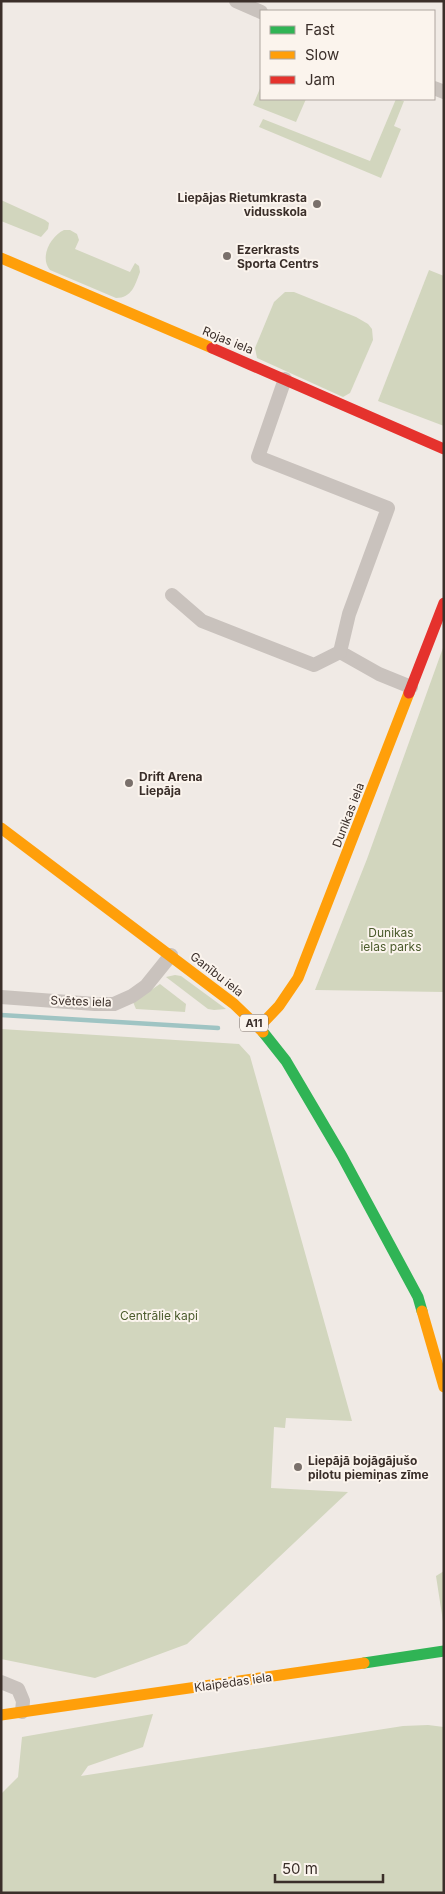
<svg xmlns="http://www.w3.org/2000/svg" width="445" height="1894" viewBox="0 0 445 1894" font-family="Inter,sans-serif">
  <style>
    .green { fill: #d2d6be }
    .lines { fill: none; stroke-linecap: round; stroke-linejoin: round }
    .stream { stroke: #9fc4c3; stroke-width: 4.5 }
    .street { stroke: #c9c2bd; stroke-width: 14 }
    .fast { stroke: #30b455; stroke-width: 11 }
    .slow { stroke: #ff9f0a; stroke-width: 11 }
    .jam { stroke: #e5322d; stroke-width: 11 }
    .poi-dot { fill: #7a706b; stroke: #fbf4ed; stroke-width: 2 }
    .labels { text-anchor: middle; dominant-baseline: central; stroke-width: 4; stroke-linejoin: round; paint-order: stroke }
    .shield { fill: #fbf4ed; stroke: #756a64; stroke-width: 1 }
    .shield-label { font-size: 11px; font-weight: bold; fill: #3b2f2a }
    .poi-label { font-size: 12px; font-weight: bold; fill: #3b2f2a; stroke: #fbf4ed; text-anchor: start }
    .street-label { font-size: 12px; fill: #3b2f2a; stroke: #fbf4ed }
    .park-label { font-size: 12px; fill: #4b5b2c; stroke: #fbf4ed }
  </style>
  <rect width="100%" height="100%" fill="#f0eae5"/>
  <g class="green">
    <polygon points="261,86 261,99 306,99 296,122 253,105"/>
    <polygon points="396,99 404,101 394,126 401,129 381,178 259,127 263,119 370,161"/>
    <polygon points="1,200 45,220 49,223 48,229 41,237 1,221"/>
    <path d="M64 230H70L77 234 79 240 75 249 130 272 135 263 139 266 140 272C135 285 132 298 116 298L50 270C39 257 51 236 64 230Z"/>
    <polygon points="429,270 444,276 444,426 378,401"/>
    <polygon points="285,292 294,292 356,317 368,324 372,329 373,340 350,393 343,397 257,358 255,348 274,302"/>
    <polygon points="444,645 444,992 315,990 367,859"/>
    <polygon points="175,975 181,976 226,1009 214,1010 208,1009 166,977"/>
    <polygon points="160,984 186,1004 185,1012 136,1009 133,1002"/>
    <polygon points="1,1029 239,1044 250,1056 352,1421 286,1418 285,1428 274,1427 271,1488 348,1492 187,1644 95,1678 1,1659"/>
    <polygon points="444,1571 444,1628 436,1576"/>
    <polygon points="153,1714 143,1747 88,1766 81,1776 403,1726 428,1725 444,1727 444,1893 1,1893 1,1794 18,1777 22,1737"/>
  </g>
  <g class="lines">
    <polyline class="stream" points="1,1015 218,1028"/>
    <g class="street">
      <polyline points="236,1 261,12"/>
      <polyline points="434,88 444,92"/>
      <polyline points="285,379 258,457 388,508 349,614 340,652 379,674 411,687"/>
      <polyline points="172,595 202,621 314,665 340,652"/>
      <polyline points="1,997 95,1004 114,1004 132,996 146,986 171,955"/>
      <polyline points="1,1682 18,1689 23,1701 22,1712"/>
    </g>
    <g class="fast">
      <polyline points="263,1032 286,1061 342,1156 418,1297 422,1311"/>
      <polyline points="364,1663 444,1651"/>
    </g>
    <g class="slow">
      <polyline points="1,258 212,348"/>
      <polyline points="1,828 234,1004 263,1032"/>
      <polyline points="259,1027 279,1006 298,978 409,693"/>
      <polyline points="422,1311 444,1387"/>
      <polyline points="1,1715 364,1663"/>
    </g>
    <g class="jam">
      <polyline points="212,348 444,449"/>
      <polyline points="409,693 444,603"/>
    </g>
  </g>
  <g class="poi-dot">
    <circle cx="317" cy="204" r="5"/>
    <circle cx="227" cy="256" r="5"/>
    <circle cx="129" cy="783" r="5"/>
    <circle cx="298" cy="1467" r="5"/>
  </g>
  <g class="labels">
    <rect class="shield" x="240" y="1014.5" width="28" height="17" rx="4"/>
    <g class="shield-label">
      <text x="254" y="1023">A11</text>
    </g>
    <g class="poi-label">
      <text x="307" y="197" text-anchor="end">Liepājas Rietumkrasta<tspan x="307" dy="14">vidusskola</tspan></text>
      <text x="237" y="249">Ezerkrasts<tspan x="237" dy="14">Sporta Centrs</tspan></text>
      <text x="139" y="776">Drift Arena<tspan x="139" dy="14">Liepāja</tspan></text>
      <text x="308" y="1460">Liepājā bojāgājušo<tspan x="308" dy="14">pilotu piemiņas zīme</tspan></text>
    </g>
    <g class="street-label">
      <text transform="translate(228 340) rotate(22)">Rojas iela</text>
      <text transform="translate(348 815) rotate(-69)">Dunikas iela</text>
      <text transform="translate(217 974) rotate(38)">Ganību iela</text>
      <text transform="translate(81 1001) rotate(2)">Svētes iela</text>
      <text transform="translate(233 1682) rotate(-8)">Klaipēdas iela</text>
    </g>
    <g class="park-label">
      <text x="391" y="932">Dunikas<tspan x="391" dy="14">ielas parks</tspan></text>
      <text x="159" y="1315">Centrālie kapi</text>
    </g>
  </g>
  <rect width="445" height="1894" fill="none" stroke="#3b2f2a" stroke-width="5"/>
  <rect x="260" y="10" width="175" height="90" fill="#fbf4ed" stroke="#aea59f"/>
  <rect x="270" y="26" width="25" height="8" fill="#30b455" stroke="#aea59f"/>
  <text x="305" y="35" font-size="15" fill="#3b2f2a">Fast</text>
  <rect x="270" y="51" width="25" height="8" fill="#ff9f0a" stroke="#aea59f"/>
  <text x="305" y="60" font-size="15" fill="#3b2f2a">Slow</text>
  <rect x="270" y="76" width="25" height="8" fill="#e5322d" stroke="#aea59f"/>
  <text x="305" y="85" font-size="15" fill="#3b2f2a">Jam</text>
  <path d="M275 1874v8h108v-8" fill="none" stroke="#3b2f2a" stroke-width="2.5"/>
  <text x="282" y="1874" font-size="15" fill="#3b2f2a" stroke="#fbf4ed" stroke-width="4" paint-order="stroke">50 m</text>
</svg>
